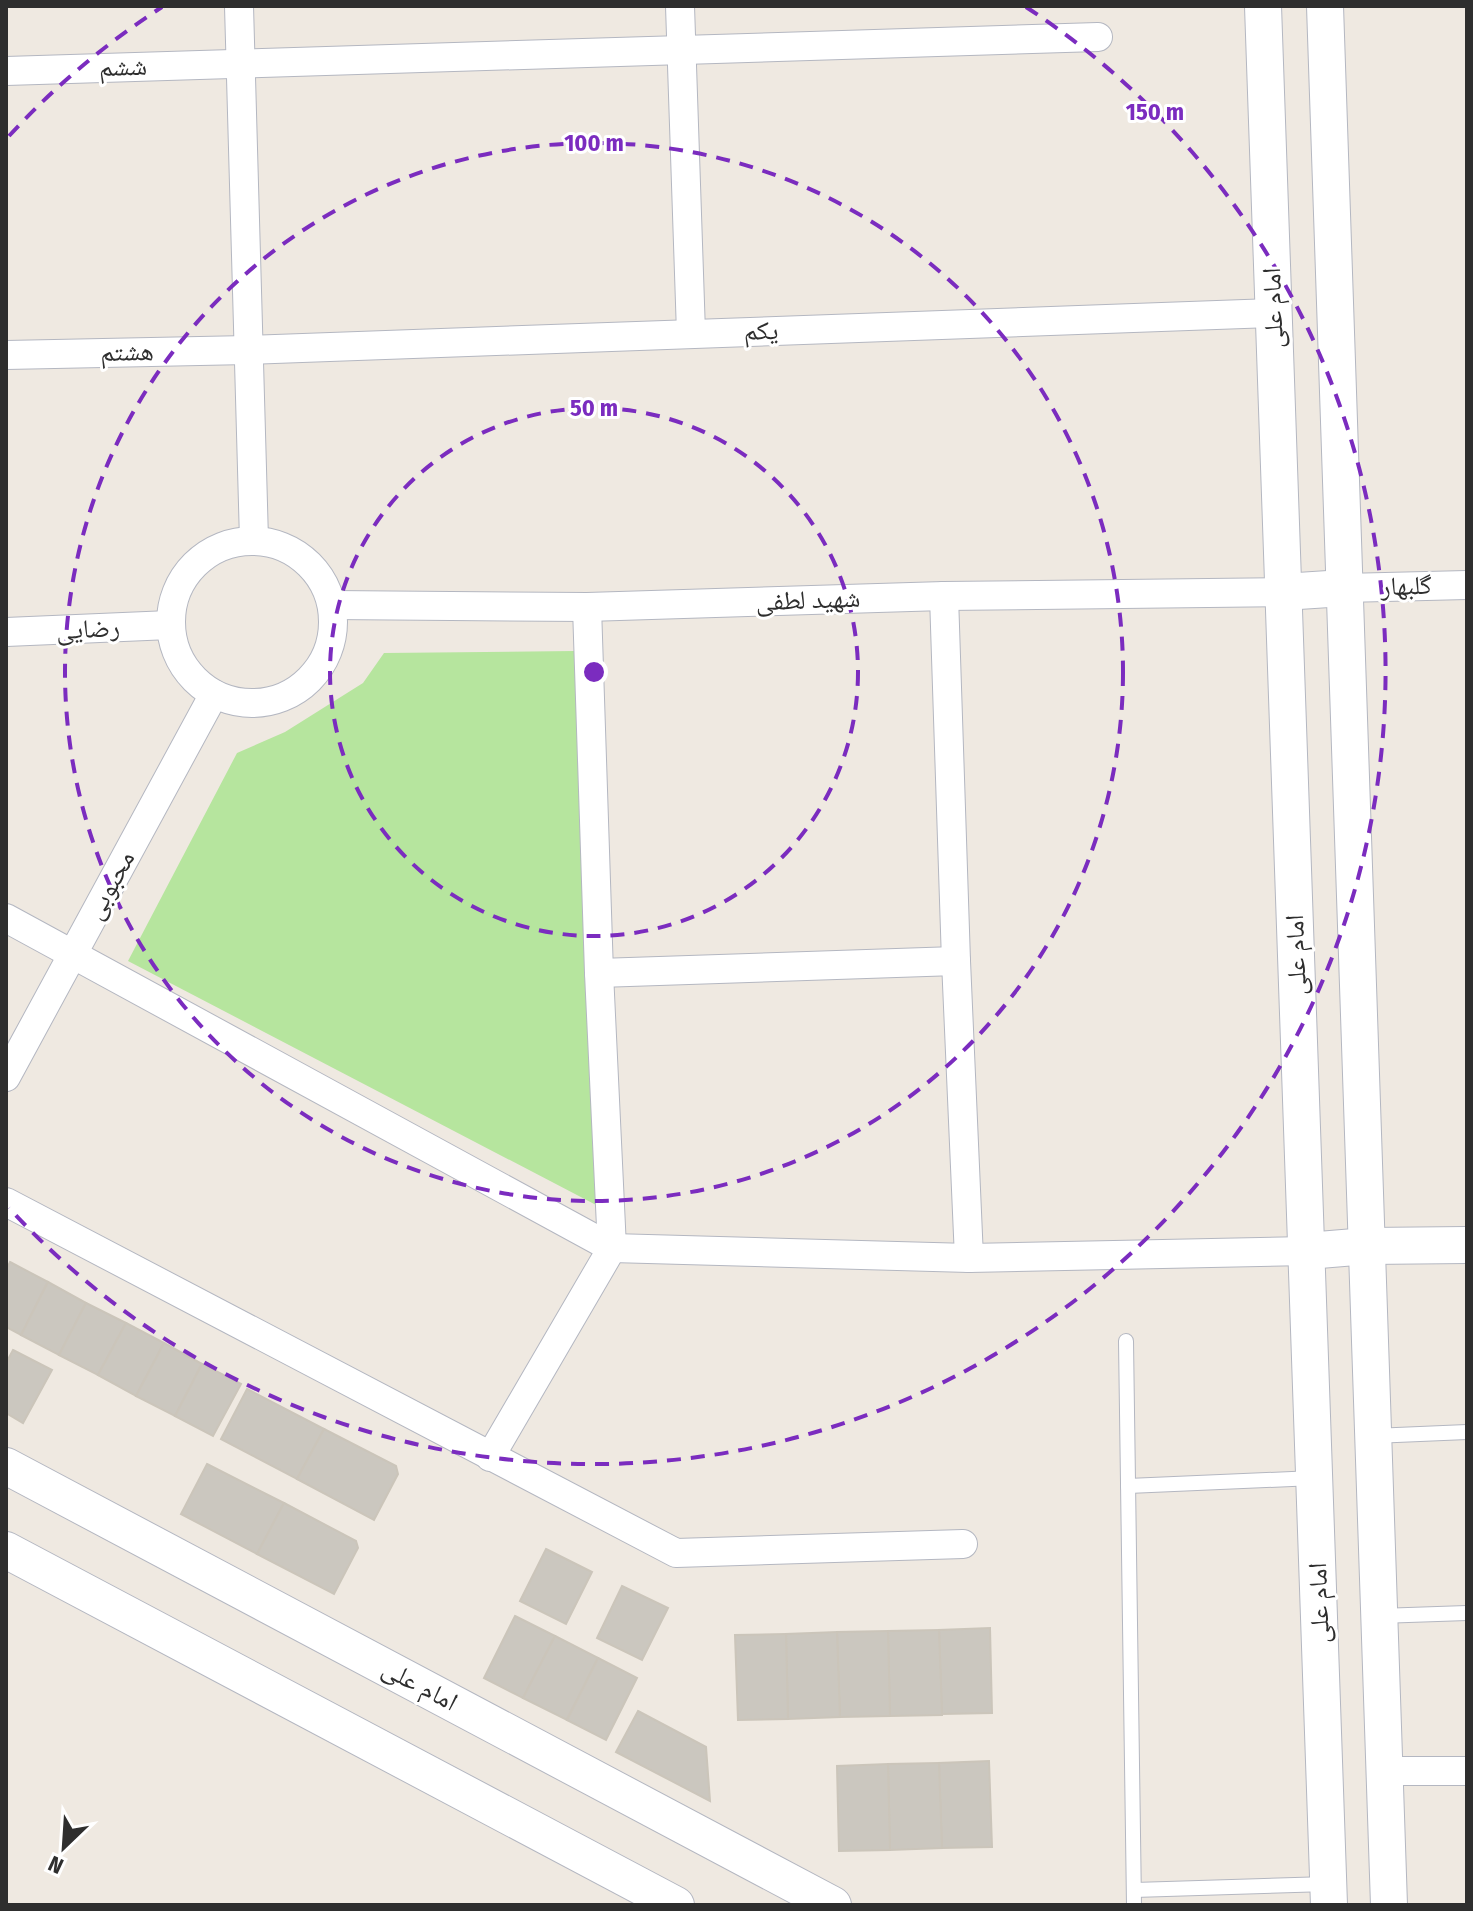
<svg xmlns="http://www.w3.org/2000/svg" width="1473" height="1911" viewBox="0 0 1473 1911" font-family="'Fira Sans Condensed','Noto Naskh Arabic',sans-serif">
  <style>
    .green { fill: #b6e59e }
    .building { fill: #cbc7bf; stroke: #cbc5ba; stroke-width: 2 }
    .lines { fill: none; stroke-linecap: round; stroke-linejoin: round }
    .service-casing { stroke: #b4b7c1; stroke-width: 16 }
    .minor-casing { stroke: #b4b7c1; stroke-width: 30 }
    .tertiary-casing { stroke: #b4b7c1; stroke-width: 38 }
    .service { stroke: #fff; stroke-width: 14 }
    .minor { stroke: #fff; stroke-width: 28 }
    .tertiary { stroke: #fff; stroke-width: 36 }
    .ring { fill: none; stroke: #7b2cbf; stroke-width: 4; stroke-dasharray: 14 10 }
    .labels { text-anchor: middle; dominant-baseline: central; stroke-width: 6; stroke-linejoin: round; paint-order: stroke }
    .street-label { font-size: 26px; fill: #2e2e2e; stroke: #fff }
    .centre { fill: #7b2cbf; stroke: #fff; stroke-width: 4 }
    .ring-label { font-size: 24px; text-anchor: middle; font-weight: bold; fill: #7b2cbf; stroke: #fff; stroke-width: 6; stroke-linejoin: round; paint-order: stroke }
  </style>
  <rect width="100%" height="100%" fill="#efe9e1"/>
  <polygon class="green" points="575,651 598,1206 128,961 237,753 285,732 363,683 384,653"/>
  <g class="building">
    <polygon points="10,1262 48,1282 21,1335 6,1327 6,1270"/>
    <polygon points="48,1282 86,1303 59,1355 21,1335"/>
    <polygon points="86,1303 126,1323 98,1375 59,1355"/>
    <polygon points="126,1323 164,1343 136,1396 98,1375"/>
    <polygon points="164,1343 202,1364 175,1416 136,1396"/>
    <polygon points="13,1350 52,1370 23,1423 6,1413 6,1363"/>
    <polygon points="202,1364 241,1384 213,1436 175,1416"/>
    <polygon points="247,1389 324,1429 297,1479 221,1439"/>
    <polygon points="324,1429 396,1466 398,1474 374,1520 297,1479"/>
    <polygon points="207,1464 284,1503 257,1554 181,1514"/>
    <polygon points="284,1503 356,1541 358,1548 334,1594 257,1554"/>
    <polygon points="546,1549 592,1572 566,1624 520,1601"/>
    <polygon points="622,1586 668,1608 642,1660 597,1638"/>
    <polygon points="515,1616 555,1636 523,1698 484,1678"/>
    <polygon points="990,1628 992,1713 942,1714 939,1630"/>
    <polygon points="939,1630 942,1715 890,1716 888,1631"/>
    <polygon points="888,1631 890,1716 840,1717 837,1632"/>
    <polygon points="837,1632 840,1717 788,1719 786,1634"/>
    <polygon points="786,1634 788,1719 738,1720 735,1635"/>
    <polygon points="555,1636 598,1658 567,1720 523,1698"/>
    <polygon points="598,1658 637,1678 606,1740 567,1720"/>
    <polygon points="638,1711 706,1747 710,1801 616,1752"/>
    <polygon points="989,1761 992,1847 942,1848 939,1763"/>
    <polygon points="939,1763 942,1848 890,1850 888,1764"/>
    <polygon points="888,1764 890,1850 839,1851 837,1766"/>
  </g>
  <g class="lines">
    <defs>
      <g id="service">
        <polyline points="1126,1341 1134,1905"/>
        <polyline points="1373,1436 1467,1432"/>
        <polyline points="1128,1486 1314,1478"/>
        <polyline points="1379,1616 1467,1613"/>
        <polyline points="1134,1890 1328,1884"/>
      </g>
      <g id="minor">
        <polyline points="239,6 254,540"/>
        <polyline points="680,6 691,333"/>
        <polyline points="6,71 1098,37"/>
        <polyline points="6,355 248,350 1274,313"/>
        <circle cx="252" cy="622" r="81"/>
        <polyline points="1344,588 1467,585"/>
        <polyline points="944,596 956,961 969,1258"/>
        <polyline points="332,605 587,607 944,596 1283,592"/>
        <polyline points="6,632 170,625"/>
        <polyline points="6,918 612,1248 969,1258 1307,1251"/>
        <polyline points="599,973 956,961"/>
        <polyline points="6,1077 214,694"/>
        <polyline points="6,1202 676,1553 963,1544"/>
        <polyline points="490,1457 612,1248 599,973 587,607"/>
        <polyline points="1384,1771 1467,1771"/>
      </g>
      <g id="tertiary">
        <polyline points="1263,6 1329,1905"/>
        <polyline points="1325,6 1389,1905"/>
        <polyline points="1283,592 1344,588"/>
        <polyline points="1307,1251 1367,1246 1467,1245"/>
        <polyline points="6,1466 833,1905"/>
        <polyline points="6,1550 676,1905"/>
      </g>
    </defs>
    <use href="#service" class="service-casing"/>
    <use href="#minor" class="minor-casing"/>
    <use href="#tertiary" class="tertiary-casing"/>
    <use href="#service" class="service"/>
    <use href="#minor" class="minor"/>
    <use href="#tertiary" class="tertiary"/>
  </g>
  <g class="ring">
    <circle cx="594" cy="672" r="264"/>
    <circle cx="594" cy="672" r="529"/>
    <path d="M9 136A793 793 0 0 1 162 7M1026 7A793 793 0 1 1 9 1208"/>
  </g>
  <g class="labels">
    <g class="street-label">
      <text transform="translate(123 67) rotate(-2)">ششم</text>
      <text transform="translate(1273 308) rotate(-92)">امام علی</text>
      <text transform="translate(761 331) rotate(-2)">یکم</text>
      <text transform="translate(127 352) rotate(-1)">هشتم</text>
      <text transform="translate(1406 586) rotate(-2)">گلبهار</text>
      <text transform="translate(808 600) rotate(-2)">شهید لطفی</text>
      <text transform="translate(88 629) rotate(-3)">رضایی</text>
      <text transform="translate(110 885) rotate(-61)">محبوبی</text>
      <text transform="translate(1296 955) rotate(-92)">امام علی</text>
      <text transform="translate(1319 1603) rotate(-92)">امام علی</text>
      <text transform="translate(420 1685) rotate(28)">امام علی</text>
    </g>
  </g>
  <circle cx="594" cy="672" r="12" class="centre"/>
  <g class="ring-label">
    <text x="1155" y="120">150 m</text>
    <text x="594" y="151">100 m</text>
    <text x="594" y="416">50 m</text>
  </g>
  <rect width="1473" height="1911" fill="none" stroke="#2e2e2e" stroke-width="16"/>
  <g transform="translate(64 1847) rotate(205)" stroke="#ffffff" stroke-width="6" paint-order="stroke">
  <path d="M0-6L14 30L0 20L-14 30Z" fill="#2e2e2e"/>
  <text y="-12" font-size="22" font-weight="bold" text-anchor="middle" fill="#2e2e2e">N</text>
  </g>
</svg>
